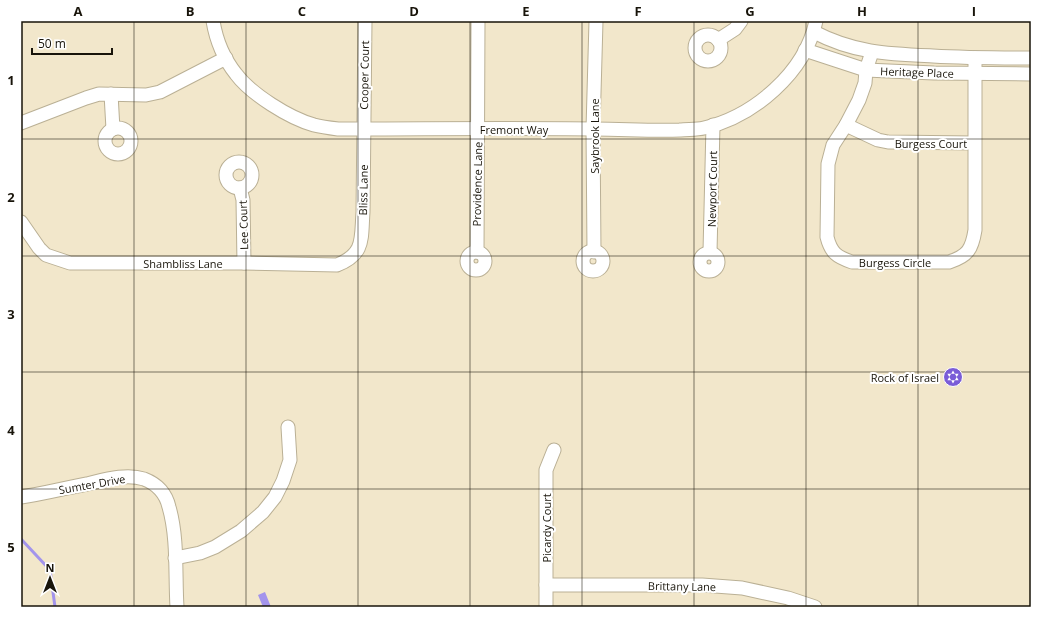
<svg xmlns="http://www.w3.org/2000/svg" width="1052" height="628" viewBox="0 0 1052 628" font-family="'Open Sans',sans-serif">
  <style>
    .water { fill: #a394ec }
    .lines { fill: none; stroke-linecap: round; stroke-linejoin: round }
    .stream { stroke: #a394ec; stroke-width: 3 }
    .street-casing { stroke: #bab095; stroke-width: 15 }
    .street { stroke: #fff; stroke-width: 13 }
    .grid { fill: none; stroke: #18140a; stroke-width: 1; stroke-opacity: 0.55 }
    .labels { text-anchor: middle; dominant-baseline: central; stroke-width: 4; stroke-linejoin: round; paint-order: stroke }
    .street-label { font-size: 11px; fill: #18140a; stroke: #fff }
    .poi-label { font-size: 11px; fill: #18140a; stroke: #fff; text-anchor: end }
    .neatline { fill: none; stroke: #18140a; stroke-width: 1.5 }
    .grid-label { font-size: 13px; text-anchor: middle; font-weight: bold; fill: #18140a }
  </style>
  <rect width="100%" height="100%" fill="#f2e7cb"/>
  <polygon class="water" points="265,592 271,607 263,607 258,595"/>
  <g class="lines">
    <polyline class="stream" points="21,539 50,570 55,607"/>
    <defs>
      <g id="street">
        <path d="M213 21C216 39 224 59 236 74 251 94 289 118 314 125 322 127 330 128 338 129 424 129 509 128 595 129 623 129 651 131 680 130 687 129 696 130 704 128 754 116 805 73 816 21"/>
        <path d="M814 32C854 53 888 54 933 56 966 58 998 58 1031 58"/>
        <circle cx="708" cy="48" r="13"/>
        <polyline points="718,40 735,29 741,21"/>
        <polyline points="805,50 866,70 934,73 1031,74"/>
        <path d="M872 52 866 70 865 83 859 100 846 125 833 145 828 164 827 237C831 253 837 257 852 262H949C968 256 972 249 975 230V58"/>
        <polyline points="111,94 113,129"/>
        <polyline points="21,123 86,98 99,94 146,95 160,92 226,58"/>
        <polyline points="846,125 878,140 888,142 974,143"/>
        <circle cx="118" cy="141" r="13"/>
        <circle cx="239" cy="175" r="13"/>
        <polyline points="240,188 243,200 244,263"/>
        <path d="M21 222 39 248 46 255 70 263H244L337 265C365 254 361 239 363 212L365 21"/>
        <circle cx="593" cy="261" r="10"/>
        <circle cx="476" cy="261" r="9"/>
        <polyline points="477,252 478,21"/>
        <polyline points="594,252 593,129 596,21"/>
        <polyline points="710,252 713,125"/>
        <circle cx="709" cy="262" r="9"/>
        <path d="M21 497C43 494 65 488 87 484 104 480 126 473 144 479 157 484 166 494 169 507 178 538 175 575 177 607"/>
        <polyline points="175,558 200,553 215,547 241,531 263,512 275,497 283,481 290,460 288,427"/>
        <polyline points="546,585 702,585 742,588 788,598 815,607"/>
        <polyline points="546,607 546,470 554,450"/>
      </g>
    </defs>
    <use href="#street" class="street-casing"/>
    <use href="#street" class="street"/>
  </g>
  <path class="grid" d="M134 21V607M246 21V607M358 21V607M470 21V607M582 21V607M694 21V607M806 21V607M918 21V607M21 139H1031M21 256H1031M21 372H1031M21 489H1031"/>
  <defs>
    <symbol id="synagogue-disc" viewBox="-11 -11 22 22"><circle r="9.5" fill="#7a5cd7" stroke="#fff"/><path d="M0-6.5L5.6 3.2H-5.6ZM0 6.5L5.6-3.2H-5.6Z" fill="#fff"/></symbol>
  </defs>
  <g fill-rule="evenodd">
    <use href="#synagogue-disc" x="942" y="366" width="22" height="22"/>
  </g>
  <g class="labels">
    <g class="street-label">
      <text transform="translate(917 72) rotate(2)">Heritage Place</text>
      <text transform="translate(364 75) rotate(-89)">Cooper Court</text>
      <text x="514" y="129">Fremont Way</text>
      <text transform="translate(594 136) rotate(-90)">Saybrook Lane</text>
      <text x="931" y="143">Burgess Court</text>
      <text transform="translate(477 184) rotate(-89)">Providence Lane</text>
      <text transform="translate(712 189) rotate(-89)">Newport Court</text>
      <text transform="translate(363 190) rotate(-89)">Bliss Lane</text>
      <text transform="translate(243 225) rotate(-92)">Lee Court</text>
      <text x="895" y="262">Burgess Circle</text>
      <text x="183" y="263">Shambliss Lane</text>
      <text transform="translate(92 484) rotate(-10)">Sumter Drive</text>
      <text transform="translate(546 528) rotate(-90)">Picardy Court</text>
      <text transform="translate(682 586) rotate(1)">Brittany Lane</text>
    </g>
    <g class="poi-label">
      <text x="939" y="377">Rock of Israel</text>
    </g>
  </g>
  <rect width="1052" height="628" fill="none" stroke="#ffffff" stroke-width="44"/>
  <g transform="translate(50 578)" stroke="#ffffff" stroke-width="3" paint-order="stroke">
  <path d="M0-3L7 15L0 10L-7 15Z" fill="#18140a"/>
  <text y="-6" font-size="11" font-weight="bold" text-anchor="middle" fill="#18140a">N</text>
  </g>
  <path d="M32 48v6h80v-6" fill="none" stroke="#18140a" stroke-width="2"/>
  <text x="38" y="48" font-size="12" fill="#18140a" stroke="#ffffff" stroke-width="3" paint-order="stroke">50 m</text>
  <rect x="22" y="22" width="1008" height="584" class="neatline"/>
  <g class="grid-label">
    <text x="78" y="16">A</text>
    <text x="190" y="16">B</text>
    <text x="302" y="16">C</text>
    <text x="414" y="16">D</text>
    <text x="526" y="16">E</text>
    <text x="638" y="16">F</text>
    <text x="750" y="16">G</text>
    <text x="862" y="16">H</text>
    <text x="974" y="16">I</text>
    <text x="11" y="85">1</text>
    <text x="11" y="202">2</text>
    <text x="11" y="319">3</text>
    <text x="11" y="435">4</text>
    <text x="11" y="552">5</text>
  </g>
</svg>
